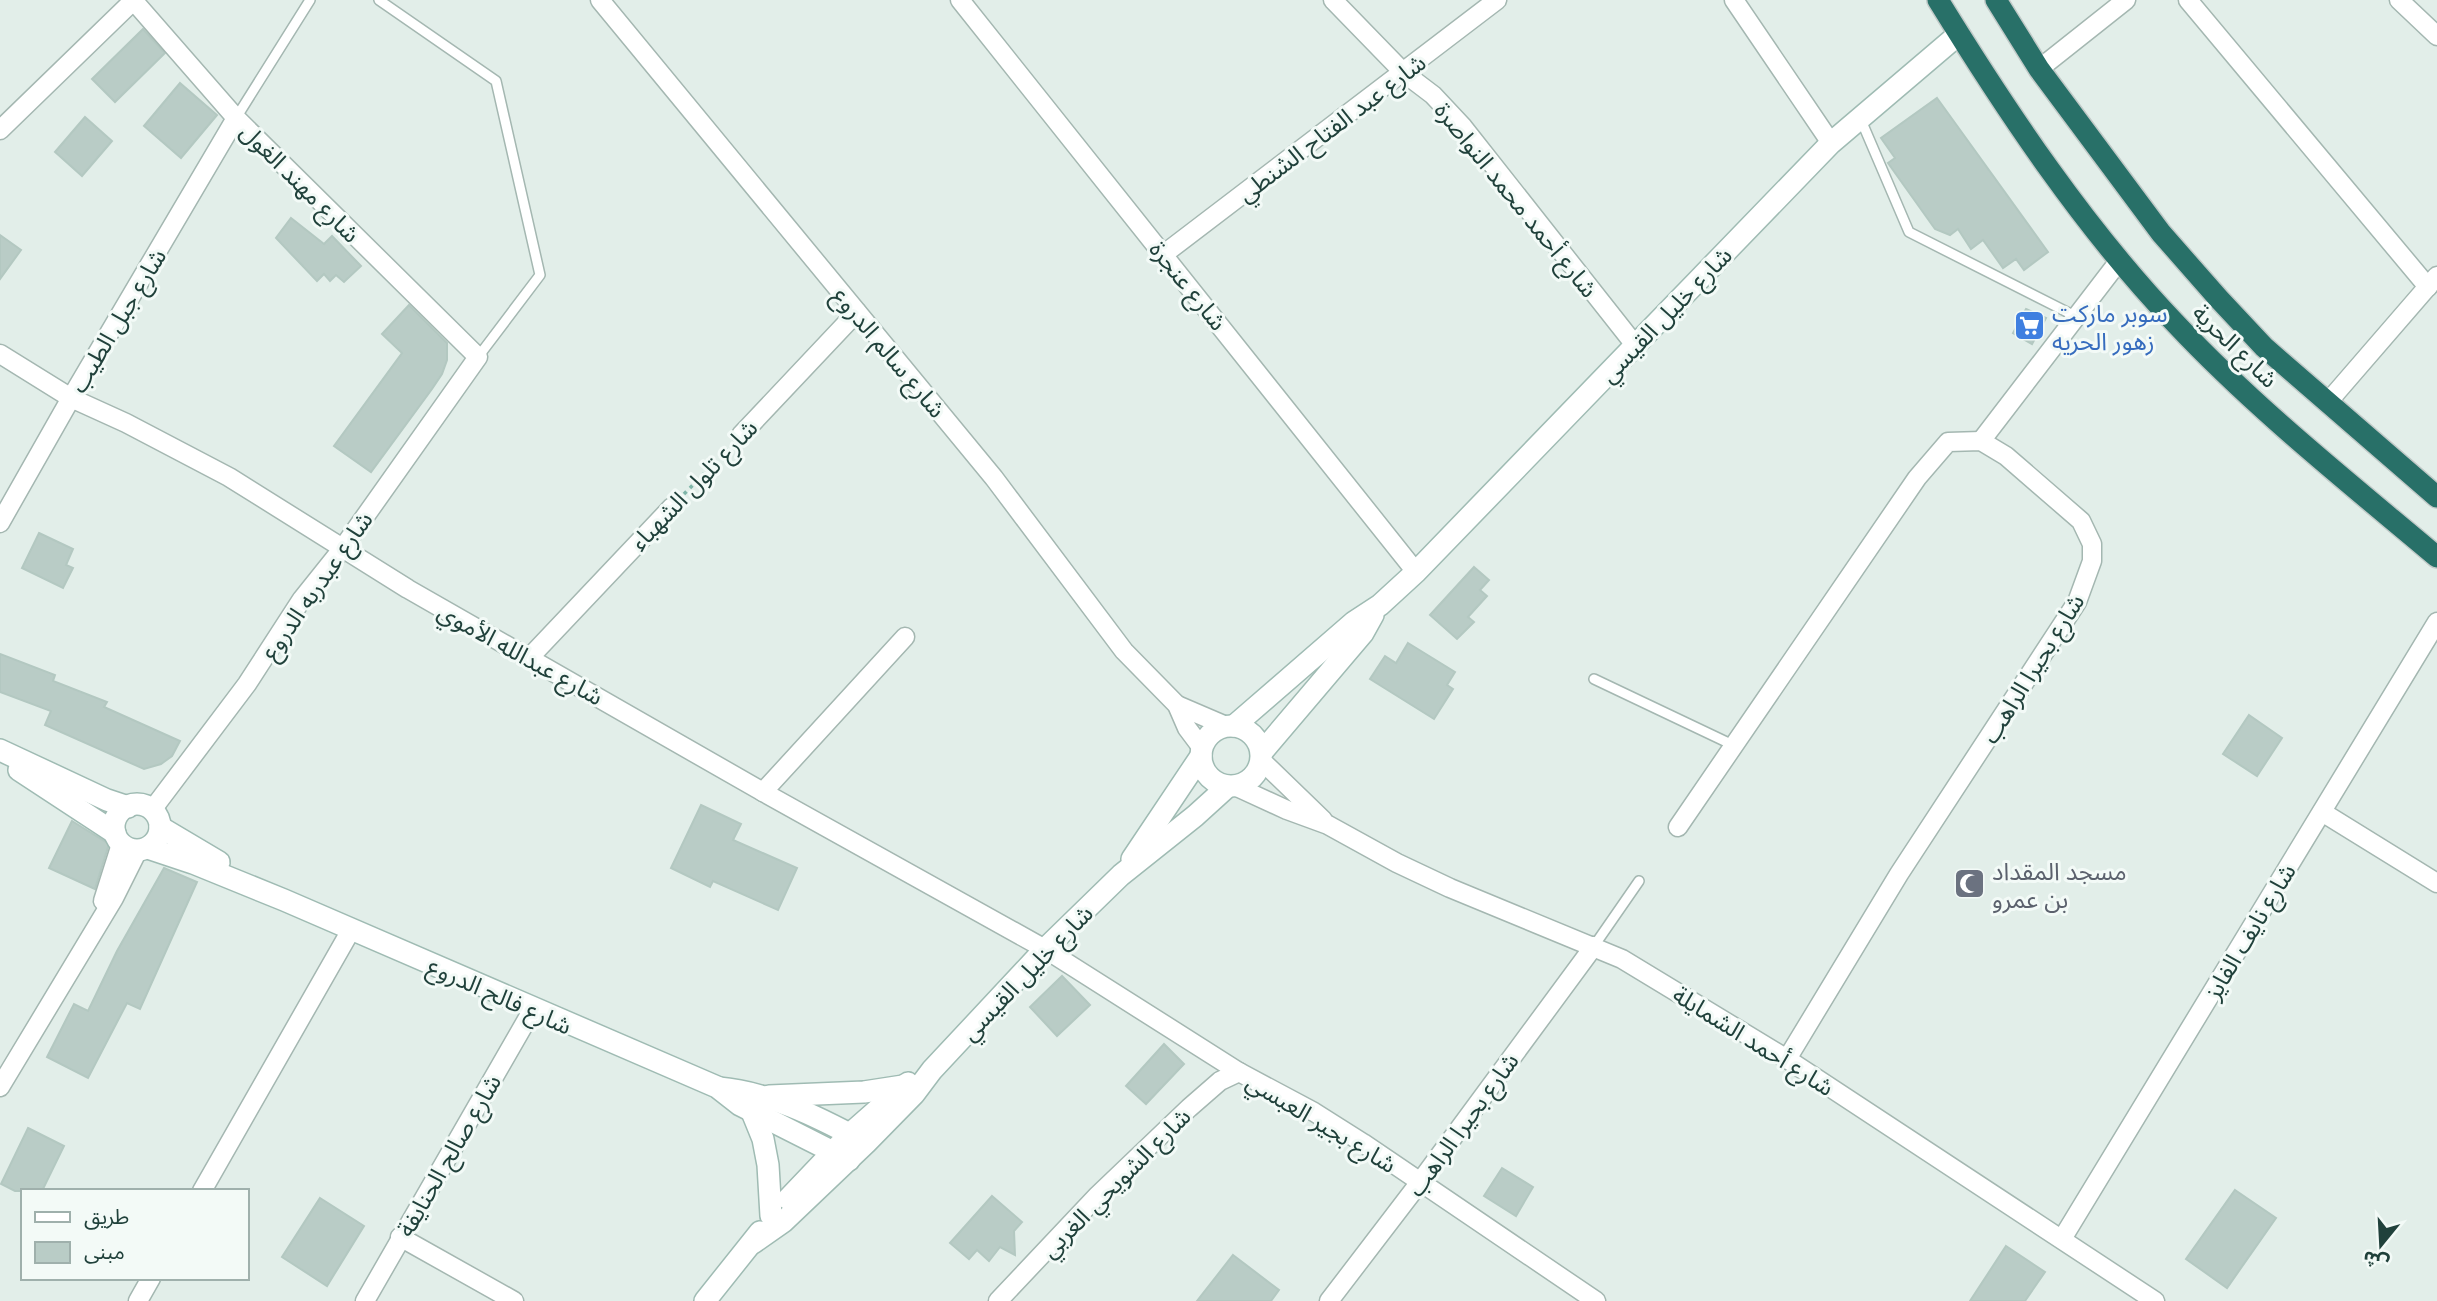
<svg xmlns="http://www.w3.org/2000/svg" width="2437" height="1301" viewBox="0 0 2437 1301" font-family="'Golos Text','Noto Sans Arabic',sans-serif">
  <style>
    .building { fill: #b9ccc6; stroke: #b3c8c1; stroke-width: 2 }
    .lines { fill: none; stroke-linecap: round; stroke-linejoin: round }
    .lane-casing { stroke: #a4b7b1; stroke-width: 12 }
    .street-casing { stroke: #a4b7b1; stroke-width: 21 }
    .secondary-casing { stroke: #9fbbb3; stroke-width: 24 }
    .highway-casing { stroke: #c1cac8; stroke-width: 24 }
    .path { stroke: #7eb5a8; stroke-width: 3.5; stroke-dasharray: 3.5 5; stroke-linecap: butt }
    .lane { stroke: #fff; stroke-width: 9 }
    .street { stroke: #fff; stroke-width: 18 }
    .secondary { stroke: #fff; stroke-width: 21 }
    .highway { stroke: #287068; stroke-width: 21 }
    .labels { text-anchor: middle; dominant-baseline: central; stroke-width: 6; stroke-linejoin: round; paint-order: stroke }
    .street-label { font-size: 24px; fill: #20413b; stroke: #f3faf7 }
    .shop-label { font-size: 24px; fill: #366cbe; stroke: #f3faf7; text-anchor: start }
    .worship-label { font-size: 24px; fill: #5b616d; stroke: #f3faf7; text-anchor: start }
  </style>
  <rect width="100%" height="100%" fill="#e2eee9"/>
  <g class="building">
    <polygon points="143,29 165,53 115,102 92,79"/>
    <polygon points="180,83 217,115 181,158 144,126"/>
    <polygon points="1937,98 2048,252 2024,270 2016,259 2003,268 1983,240 1971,249 1958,229 1950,235 1935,229 1888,163 1895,158 1881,138"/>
    <polygon points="85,117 112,141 82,176 55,152"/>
    <polygon points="291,218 324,244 332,236 361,266 344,282 336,275 330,281 324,274 317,281 276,238"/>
    <polygon points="0,235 21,250 0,279"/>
    <polygon points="409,305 447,343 447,360 442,374 432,389 371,472 334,446 402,353 382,334"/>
    <polygon points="2026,309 2046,318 2032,344 2013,333"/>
    <polygon points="39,533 73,549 66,565 73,568 63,588 22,568"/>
    <polygon points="1474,567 1489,580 1480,590 1487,596 1468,617 1474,622 1457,639 1430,615"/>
    <polygon points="1408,643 1455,672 1447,685 1453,689 1434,719 1370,679 1385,656 1396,663"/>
    <polygon points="0,654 55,675 53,681 107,702 104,707 180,741 172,756 161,764 144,769 45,725 51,711 0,692"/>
    <polygon points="2249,715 2282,738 2257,776 2223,754"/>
    <polygon points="701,805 741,824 733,840 797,868 778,910 713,881 710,887 671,868"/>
    <polygon points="72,821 109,844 95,889 49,868"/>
    <polygon points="164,868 197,882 140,1009 127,1003 88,1078 47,1057 74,1004 88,1011 117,951"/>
    <polygon points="1062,976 1090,1005 1057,1036 1030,1007"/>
    <polygon points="1164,1044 1184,1064 1146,1104 1126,1086"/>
    <polygon points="28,1128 64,1146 42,1191 15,1191 1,1184"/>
    <polygon points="1502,1168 1533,1187 1516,1216 1484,1196"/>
    <polygon points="2235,1190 2276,1218 2227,1288 2186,1259"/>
    <polygon points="992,1196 1022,1222 1014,1231 1015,1255 1000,1247 989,1261 977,1250 969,1259 950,1243"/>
    <polygon points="320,1198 364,1226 327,1286 282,1257"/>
    <polygon points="2006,1246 2045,1272 2025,1301 1970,1301"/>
    <polygon points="1233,1255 1279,1290 1271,1301 1197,1301"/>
  </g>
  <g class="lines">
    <defs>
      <g id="lane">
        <polyline points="379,0 496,81 540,275 478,357"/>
        <polyline points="236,118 310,0"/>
        <polyline points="1861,120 1909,232 2077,317"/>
        <polyline points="1594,679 1735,746"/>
        <polyline points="1594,946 1639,881"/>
      </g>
      <g id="street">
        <polyline points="133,0 236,118 478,357 342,549 302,599 247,684 152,810"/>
        <polyline points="600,0 994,478 1124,651 1177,705 1187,728 1202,748"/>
        <polyline points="960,0 1416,572"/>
        <polyline points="1333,0 1404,73 1433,95 1463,127 1635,345"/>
        <polyline points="1734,0 1831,143"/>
        <polyline points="2188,0 2428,287"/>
        <polyline points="2399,0 2437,36"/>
        <polyline points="2039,69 2126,0"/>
        <polyline points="0,130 134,0"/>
        <polyline points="1164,254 1497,0"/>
        <polyline points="0,354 71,398 126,423 229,477 408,589 763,792 1045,949 1239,1072 1314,1112 1363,1143 1596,1301"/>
        <polyline points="2328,402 2437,276"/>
        <polyline points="741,435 857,312"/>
        <polyline points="1981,441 2119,261"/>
        <polyline points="0,523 71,398 236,118"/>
        <polyline points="530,657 672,507"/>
        <polyline points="1177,705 1226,726"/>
        <polyline points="1262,761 1323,820"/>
        <polyline points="1237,787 1287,810 1328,825 1397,863 1450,888 1622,959 1787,1059 2155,1301"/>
        <polyline points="763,792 905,637"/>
        <polyline points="2322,812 2437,883"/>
        <polyline points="1678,827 1917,478 1948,442 1981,441 2006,456 2081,521 2092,544 2092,561 2077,602 1899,874 1787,1059"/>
        <polyline points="103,901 121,844"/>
        <polyline points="0,1087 114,898 138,850"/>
        <polyline points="202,1191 351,930"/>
        <polyline points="400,1237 514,1301"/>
        <polyline points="2062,1239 2437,622"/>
        <polyline points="138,1301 151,1278"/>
        <polyline points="365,1301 533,1009"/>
        <polyline points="998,1301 1098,1195 1189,1108 1220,1081 1239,1072"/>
        <polyline points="1329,1301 1420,1182 1594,946"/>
      </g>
      <g id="secondary">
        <circle cx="1231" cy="756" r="30"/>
        <polyline points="1234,726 1354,622 1380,605 1416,572 1831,143 1959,34"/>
        <polyline points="0,750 107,800 128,807"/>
        <polyline points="1262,752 1363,633 1373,615"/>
        <polyline points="19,770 115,833"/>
        <circle cx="137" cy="827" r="23"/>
        <polyline points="160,827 219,862"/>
        <polyline points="148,848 193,863 284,900 717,1087 740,1105 849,1160"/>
        <polyline points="1132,859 1201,756"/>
        <path d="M719 1088C768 1092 818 1117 861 1140"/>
        <polyline points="769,1096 864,1092 903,1086"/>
        <polyline points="752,1112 763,1139 768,1165 771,1216"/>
        <polyline points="788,1199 850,1134 908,1083"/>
        <polyline points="753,1243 783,1222 866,1143 914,1094 932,1070 1045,949 1121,875 1195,816 1227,787"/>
        <polyline points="705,1301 760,1232"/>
      </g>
      <g id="highway">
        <path d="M1938 0C2007 112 2085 229 2176 324 2256 409 2348 482 2437 557"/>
        <polyline points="1996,0 2039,69 2161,233 2219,299 2264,347 2437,497"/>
      </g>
    </defs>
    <use href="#lane" class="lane-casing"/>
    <use href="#street" class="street-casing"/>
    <use href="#secondary" class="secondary-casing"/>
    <use href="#highway" class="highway-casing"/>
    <polyline class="path" points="684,494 730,447"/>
    <use href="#lane" class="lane"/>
    <use href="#street" class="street"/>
    <use href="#secondary" class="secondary"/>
    <use href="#highway" class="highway"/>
  </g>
  <defs>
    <symbol id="supermarket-square" viewBox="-11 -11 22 22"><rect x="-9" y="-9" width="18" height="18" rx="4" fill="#3f7fe0" stroke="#f3faf7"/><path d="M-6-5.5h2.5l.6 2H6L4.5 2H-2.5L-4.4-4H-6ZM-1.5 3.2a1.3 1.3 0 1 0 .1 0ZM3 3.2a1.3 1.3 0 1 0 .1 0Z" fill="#fff"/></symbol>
    <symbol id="mosque-square" viewBox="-11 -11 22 22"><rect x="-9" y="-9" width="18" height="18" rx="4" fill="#6b7280" stroke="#f3faf7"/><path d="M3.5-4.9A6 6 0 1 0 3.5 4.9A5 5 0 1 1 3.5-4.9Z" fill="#fff"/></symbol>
  </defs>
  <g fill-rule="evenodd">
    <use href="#supermarket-square" x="2012" y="308" width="35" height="35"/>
    <use href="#mosque-square" x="1952" y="866" width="35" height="35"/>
  </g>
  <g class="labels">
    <g class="street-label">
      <text transform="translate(1331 127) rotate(-37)">شارع عبد الفتاح الشنطي</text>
      <text transform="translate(301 182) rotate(45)">شارع مهند الغول</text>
      <text transform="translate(1517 199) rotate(51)">شارع أحمد محمد النواصرة</text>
      <text transform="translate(1189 285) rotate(51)">شارع عنجرة</text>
      <text transform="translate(1665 314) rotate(-46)">شارع خليل القيسي</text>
      <text transform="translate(117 320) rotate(-59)">شارع جبل الطيب</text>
      <text transform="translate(2236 345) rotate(44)">شارع الحرية</text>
      <text transform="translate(890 352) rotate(50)">شارع سالم الدروع</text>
      <text transform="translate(693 484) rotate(-46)">شارع تلول الشهباء</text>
      <text transform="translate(316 585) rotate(-55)">شارع عبدربه الدروع</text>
      <text transform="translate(521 653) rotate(29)">شارع عبدالله الأموي</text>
      <text transform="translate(2032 668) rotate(-58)">شارع بحيرا الراهب</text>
      <text transform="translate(2249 931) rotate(-59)">شارع نايف الفايز</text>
      <text transform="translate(1026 972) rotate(-46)">شارع خليل القيسي</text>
      <text transform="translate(500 995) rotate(24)">شارع فالح الدروع</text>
      <text transform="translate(1754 1040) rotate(32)">شارع أحمد الشمايلة</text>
      <text transform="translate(1322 1122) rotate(31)">شارع بجير العبسي</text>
      <text transform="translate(1462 1124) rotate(-54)">شارع بحيرا الراهب</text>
      <text transform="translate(448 1155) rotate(-60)">شارع صالح الحنايفة</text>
      <text transform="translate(1115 1182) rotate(-45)">شارع الشويحي الغربي</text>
    </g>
    <g class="shop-label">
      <text x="2052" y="312">سوبر ماركت<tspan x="2052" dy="28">زهور الحريه</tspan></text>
    </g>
    <g class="worship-label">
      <text x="1992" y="870">مسجد المقداد<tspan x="1992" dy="28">بن عمرو</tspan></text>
    </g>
  </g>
  <rect x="21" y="1189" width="228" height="91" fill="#f3faf7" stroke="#9fb0ac" stroke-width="2"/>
  <rect x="35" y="1212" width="35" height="10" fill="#ffffff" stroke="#9fb0ac" stroke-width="2"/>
  <text x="84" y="1224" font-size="21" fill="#20413b">طريق</text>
  <rect x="35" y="1242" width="35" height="21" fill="#b9ccc6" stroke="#9fb0ac" stroke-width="2"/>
  <text x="84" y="1259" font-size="21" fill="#20413b">مبنى</text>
  <g transform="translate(2381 1245) rotate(198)" stroke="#f3faf7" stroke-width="5" paint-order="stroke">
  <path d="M0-5L12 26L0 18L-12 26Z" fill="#20413b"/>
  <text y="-10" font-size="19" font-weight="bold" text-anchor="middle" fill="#20413b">ش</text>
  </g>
</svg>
